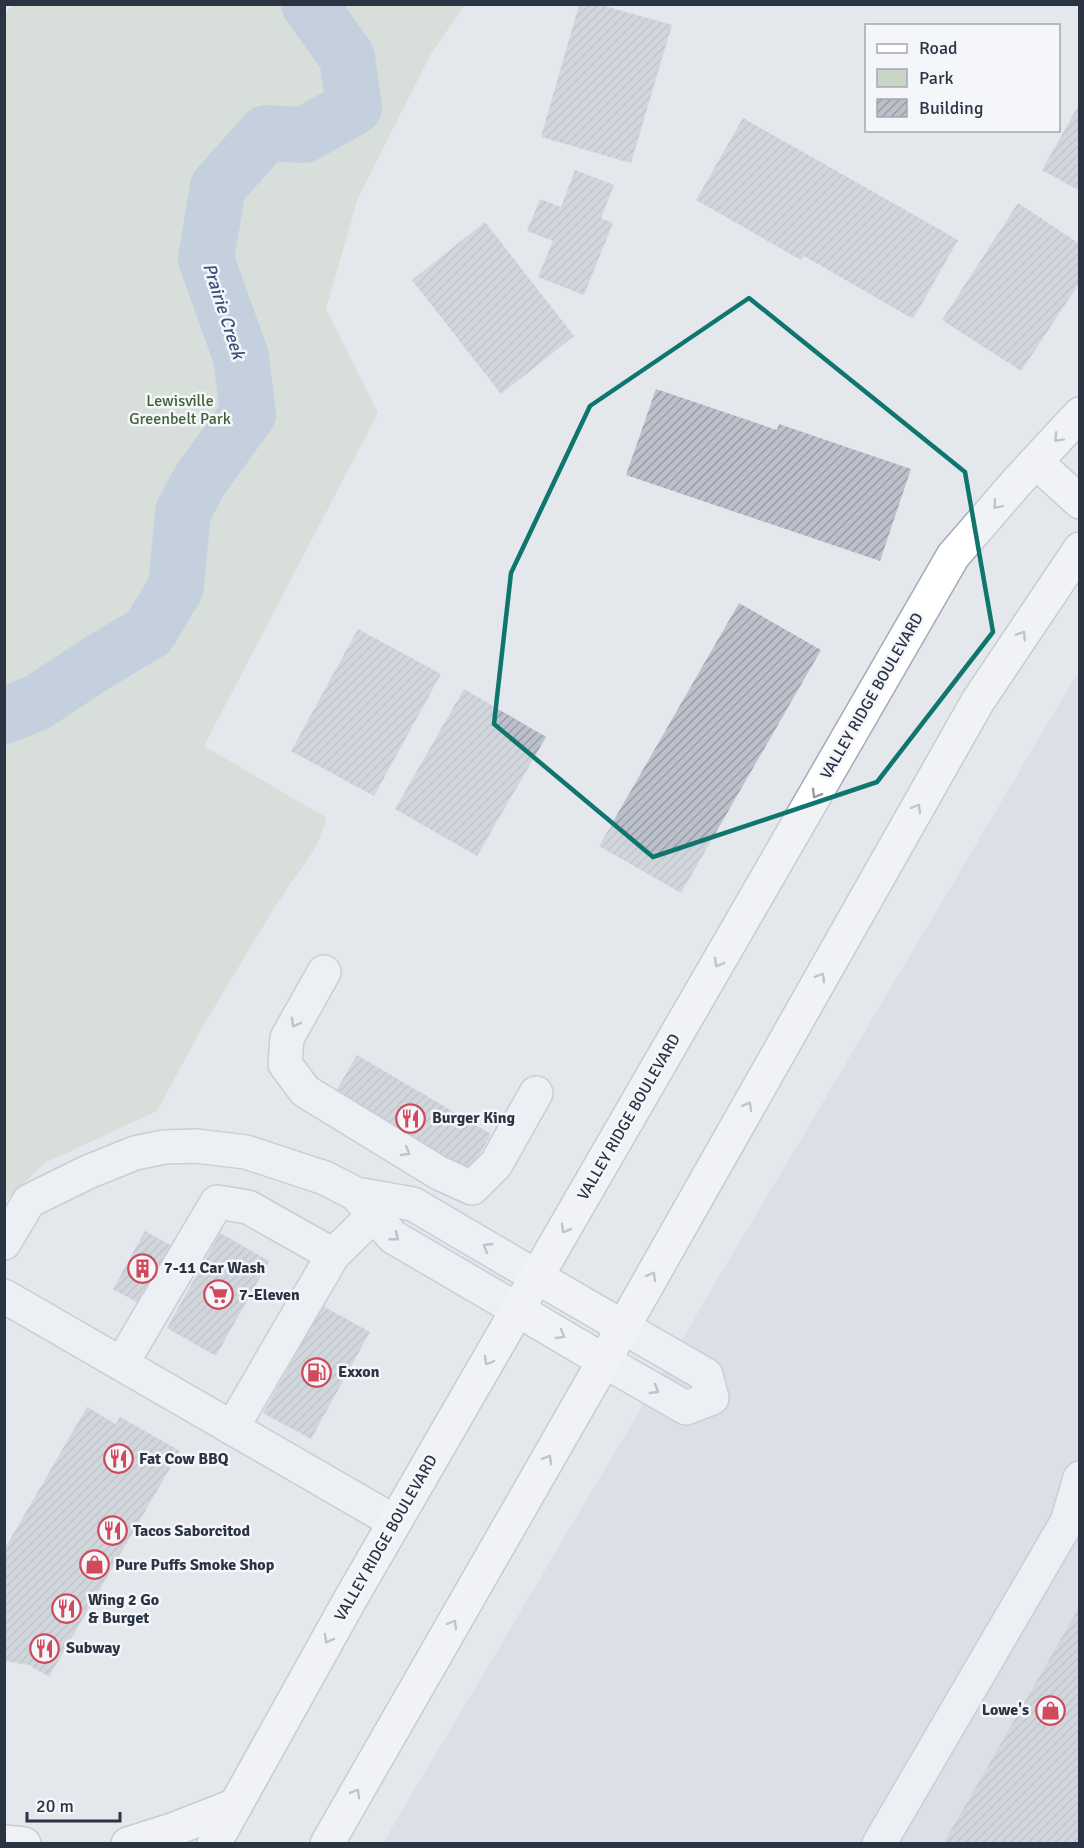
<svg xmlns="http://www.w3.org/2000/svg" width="1084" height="1848" viewBox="0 0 1084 1848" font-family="Signika,sans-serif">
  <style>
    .built { fill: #d2d6de }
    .park { fill: #c9d6c5 }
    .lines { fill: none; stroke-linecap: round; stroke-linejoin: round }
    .river { stroke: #9fb4cc; stroke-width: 56 }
    .building { fill: url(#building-hatch) }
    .minor-casing { stroke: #a9aeb7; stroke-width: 36 }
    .major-casing { stroke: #a3abb8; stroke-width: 36 }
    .minor { stroke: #f7f8fa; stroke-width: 33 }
    .major { stroke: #fff; stroke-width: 33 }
    .oneway { stroke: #959aa2 }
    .oneway2 { stroke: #9196a0 }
    .marked { fill: none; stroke: #0f766e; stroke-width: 4.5; stroke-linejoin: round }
    .labels { text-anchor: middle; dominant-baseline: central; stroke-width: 5; stroke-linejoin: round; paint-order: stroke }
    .park-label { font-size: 16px; fill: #3f6138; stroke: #f4f6f9 }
    .street-label { font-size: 16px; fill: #2b3445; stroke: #f4f6f9 }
    .poi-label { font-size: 16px; font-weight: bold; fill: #2b3445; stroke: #f4f6f9; text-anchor: start }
    .water-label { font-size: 18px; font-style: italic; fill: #34527a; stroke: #f4f6f9 }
  </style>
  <defs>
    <pattern id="building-hatch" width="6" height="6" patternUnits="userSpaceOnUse" patternTransform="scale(1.5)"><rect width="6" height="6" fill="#bbc0ca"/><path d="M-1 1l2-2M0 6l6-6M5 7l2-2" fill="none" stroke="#989da6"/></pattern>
  </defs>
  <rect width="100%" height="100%" fill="#e4e7ec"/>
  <polygon class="built" points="1079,671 1079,1843 383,1843"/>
  <polygon class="park" points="12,5 465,5 432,52 358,198 326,309 378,413 204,746 327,818 316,847 276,905 202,1028 157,1111 45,1163 5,1201 4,16"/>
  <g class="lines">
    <polyline class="river" points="4,716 38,702 97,663 149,632 176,587 183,512 200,480 248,414 241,357 206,259 218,187 266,133 304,135 354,107 347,57 309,4"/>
  </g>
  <g class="building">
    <polygon points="579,5 601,5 672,25 631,163 541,137"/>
    <polygon points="1080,103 1080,191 1042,170"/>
    <polygon points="743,118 958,240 913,319 804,256 801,260 696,200"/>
    <polygon points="575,170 614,185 601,218 613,223 584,295 538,277 553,241 527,231 540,199 561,207"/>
    <polygon points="1018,203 1080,244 1080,282 1021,371 942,320"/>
    <polygon points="485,222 574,336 501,394 412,280"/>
    <polygon points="656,389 777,430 779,424 911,469 880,561 626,475"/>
    <polygon points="739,603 821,650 681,893 599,846"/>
    <polygon points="358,629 441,674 374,796 291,751"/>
    <polygon points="464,689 546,737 477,856 395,809"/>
    <polygon points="357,1055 491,1134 465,1180 330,1101"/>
    <polygon points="145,1231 174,1247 142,1305 113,1289"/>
    <polygon points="220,1233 269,1261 216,1356 167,1328"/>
    <polygon points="323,1306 370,1332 311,1439 263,1413"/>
    <polygon points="87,1407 116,1424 120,1417 180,1451 49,1677 29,1665 4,1661 4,1550"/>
    <polygon points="1080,1606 1080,1844 943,1844 997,1750"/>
  </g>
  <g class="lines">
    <defs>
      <g id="minor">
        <polyline points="324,972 287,1038 285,1064 305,1091 439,1173 472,1188 496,1164 536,1093"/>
        <polyline points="359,1198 393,1237 518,1310"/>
        <polyline points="4,1243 29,1201 88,1172 135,1153 164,1147 196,1146 246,1152 325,1178 356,1194 413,1204 537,1277"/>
        <polyline points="4,1296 395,1522"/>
        <polyline points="604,1361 686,1408 712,1398 706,1375 623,1327"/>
        <polyline points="122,1363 217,1202 248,1207 333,1255"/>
        <polyline points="232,1428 333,1255 389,1200"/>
        <polyline points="879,1844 1067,1522 1080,1478"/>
      </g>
      <g id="major">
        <polyline points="1036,462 1080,502"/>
        <polyline points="537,1277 623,1327"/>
        <polyline points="518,1310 604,1361"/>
        <polyline points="4,1842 24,1844"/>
        <polyline points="128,1844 172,1830 236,1805"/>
        <polyline points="214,1844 351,1598 953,556 1017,482 1080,414"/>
        <polyline points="327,1844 604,1361 978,701 1080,549"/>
      </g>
    </defs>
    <use href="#minor" class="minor-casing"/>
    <use href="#major" class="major-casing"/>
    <use href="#minor" class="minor"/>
    <use href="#major" class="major"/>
  </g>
  <defs><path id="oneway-chevron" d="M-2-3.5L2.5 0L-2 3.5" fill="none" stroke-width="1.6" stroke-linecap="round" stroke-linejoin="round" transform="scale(1.5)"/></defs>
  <g class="oneway">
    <use href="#oneway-chevron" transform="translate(1058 438) rotate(133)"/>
    <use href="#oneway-chevron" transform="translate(997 505) rotate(131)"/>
    <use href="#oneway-chevron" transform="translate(1022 635) rotate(-56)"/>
    <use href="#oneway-chevron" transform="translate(816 794) rotate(120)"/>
    <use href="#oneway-chevron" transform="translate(917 808) rotate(-60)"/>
    <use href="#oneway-chevron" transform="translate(718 963) rotate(120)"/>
    <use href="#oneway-chevron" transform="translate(821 977) rotate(-60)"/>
    <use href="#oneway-chevron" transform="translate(748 1106) rotate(-61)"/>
    <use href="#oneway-chevron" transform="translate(565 1229) rotate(120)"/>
    <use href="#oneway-chevron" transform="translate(652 1276) rotate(-61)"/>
    <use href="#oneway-chevron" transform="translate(561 1335) rotate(30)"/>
    <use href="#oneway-chevron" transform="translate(488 1361) rotate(120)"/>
    <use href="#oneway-chevron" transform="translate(548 1459) rotate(-60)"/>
    <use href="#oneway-chevron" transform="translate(453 1624) rotate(-60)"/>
    <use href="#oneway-chevron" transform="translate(328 1639) rotate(119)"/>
    <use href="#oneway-chevron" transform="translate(356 1793) rotate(-60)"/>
  </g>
  <g class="oneway2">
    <use href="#oneway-chevron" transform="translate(295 1023) rotate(119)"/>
    <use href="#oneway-chevron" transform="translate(406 1152) rotate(31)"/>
    <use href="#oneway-chevron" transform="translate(395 1237) rotate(38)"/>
    <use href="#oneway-chevron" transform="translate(487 1247) rotate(-150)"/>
    <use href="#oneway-chevron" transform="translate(655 1390) rotate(30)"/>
  </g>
  <path d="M0 0H1084V1848H0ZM749 298 965 472 993 632 877 782 653 857 494 724 511 573 590 406Z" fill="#e4e7ec" fill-opacity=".55" fill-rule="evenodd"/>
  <path class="marked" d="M749 298 965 472 993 632 877 782 653 857 494 724 511 573 590 406Z"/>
  <defs>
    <symbol id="restaurant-ring" viewBox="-11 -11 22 22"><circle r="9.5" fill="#f4f6f9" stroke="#d1495b" stroke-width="1.5"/><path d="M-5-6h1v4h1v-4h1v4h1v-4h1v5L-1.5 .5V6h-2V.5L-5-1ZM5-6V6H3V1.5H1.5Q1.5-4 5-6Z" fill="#d1495b"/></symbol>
    <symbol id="building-ring" viewBox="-11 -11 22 22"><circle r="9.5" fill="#f4f6f9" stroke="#d1495b" stroke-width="1.5"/><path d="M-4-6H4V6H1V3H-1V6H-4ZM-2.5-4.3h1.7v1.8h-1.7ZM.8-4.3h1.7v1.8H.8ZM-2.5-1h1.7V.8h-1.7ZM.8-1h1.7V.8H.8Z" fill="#d1495b"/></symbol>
    <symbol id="supermarket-ring" viewBox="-11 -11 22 22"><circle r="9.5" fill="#f4f6f9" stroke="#d1495b" stroke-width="1.5"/><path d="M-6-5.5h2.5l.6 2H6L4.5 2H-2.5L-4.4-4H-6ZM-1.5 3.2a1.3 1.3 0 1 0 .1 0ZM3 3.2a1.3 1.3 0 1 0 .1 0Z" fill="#d1495b"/></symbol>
    <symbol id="fuel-ring" viewBox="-11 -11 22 22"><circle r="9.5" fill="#f4f6f9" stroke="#d1495b" stroke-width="1.5"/><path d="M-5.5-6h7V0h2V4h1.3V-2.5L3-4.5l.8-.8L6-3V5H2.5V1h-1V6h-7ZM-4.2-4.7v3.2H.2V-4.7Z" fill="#d1495b"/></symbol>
    <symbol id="shop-ring" viewBox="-11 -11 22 22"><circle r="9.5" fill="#f4f6f9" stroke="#d1495b" stroke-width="1.5"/><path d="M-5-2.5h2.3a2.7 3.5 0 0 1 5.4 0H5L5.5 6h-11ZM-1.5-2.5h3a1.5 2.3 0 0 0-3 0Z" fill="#d1495b"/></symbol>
  </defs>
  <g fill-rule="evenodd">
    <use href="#restaurant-ring" x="394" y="1102" width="33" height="33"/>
    <use href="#building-ring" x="126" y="1252" width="33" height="33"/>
    <use href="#supermarket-ring" x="202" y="1278" width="33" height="33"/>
    <use href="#fuel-ring" x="300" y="1356" width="33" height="33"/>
    <use href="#restaurant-ring" x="102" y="1442" width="33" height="33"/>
    <use href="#restaurant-ring" x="96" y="1514" width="33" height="33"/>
    <use href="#shop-ring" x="78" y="1548" width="33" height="33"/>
    <use href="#restaurant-ring" x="50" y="1592" width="33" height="33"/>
    <use href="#restaurant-ring" x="28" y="1632" width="33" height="33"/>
    <use href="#shop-ring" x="1034" y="1694" width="33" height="33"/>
  </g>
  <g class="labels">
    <g class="park-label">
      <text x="180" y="401">Lewisville<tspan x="180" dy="18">Greenbelt Park</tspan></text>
    </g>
    <g class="street-label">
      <text transform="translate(872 696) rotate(-60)">VALLEY RIDGE BOULEVARD</text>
      <text transform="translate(629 1117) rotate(-60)">VALLEY RIDGE BOULEVARD</text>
      <text transform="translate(386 1538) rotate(-60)">VALLEY RIDGE BOULEVARD</text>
    </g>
    <g class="poi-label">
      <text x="432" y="1118">Burger King</text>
      <text x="164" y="1268">7-11 Car Wash</text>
      <text x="239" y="1295">7-Eleven</text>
      <text x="338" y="1372">Exxon</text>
      <text x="139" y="1459">Fat Cow BBQ</text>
      <text x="133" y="1531">Tacos Saborcitod</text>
      <text x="115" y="1565">Pure Puffs Smoke Shop</text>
      <text x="88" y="1600">Wing 2 Go<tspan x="88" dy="18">&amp; Burget</tspan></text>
      <text x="66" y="1648">Subway</text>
      <text x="1029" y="1710" text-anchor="end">Lowe's</text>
    </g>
    <g class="water-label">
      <text transform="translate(224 311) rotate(72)">Prairie Creek</text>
    </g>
  </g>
  <rect width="1084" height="1848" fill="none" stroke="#2b3445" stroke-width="12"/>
  <rect x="865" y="24" width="195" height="108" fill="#f4f6f9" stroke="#a4a8b1" stroke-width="1.5"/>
  <rect x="877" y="44" width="30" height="9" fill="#ffffff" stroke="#a4a8b1" stroke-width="1.5"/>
  <text x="919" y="54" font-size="18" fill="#2b3445">Road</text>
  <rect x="877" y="69" width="30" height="18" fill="#c9d6c5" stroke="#a4a8b1" stroke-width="1.5"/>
  <text x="919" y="84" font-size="18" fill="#2b3445">Park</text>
  <rect x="877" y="99" width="30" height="18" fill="url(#building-hatch)" stroke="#a4a8b1" stroke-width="1.5"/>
  <text x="919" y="114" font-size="18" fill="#2b3445">Building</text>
  <path d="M27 1812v9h93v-9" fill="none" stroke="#2b3445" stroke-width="3"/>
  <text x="36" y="1812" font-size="18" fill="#2b3445" stroke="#f4f6f9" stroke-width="4.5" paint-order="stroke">20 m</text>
</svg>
